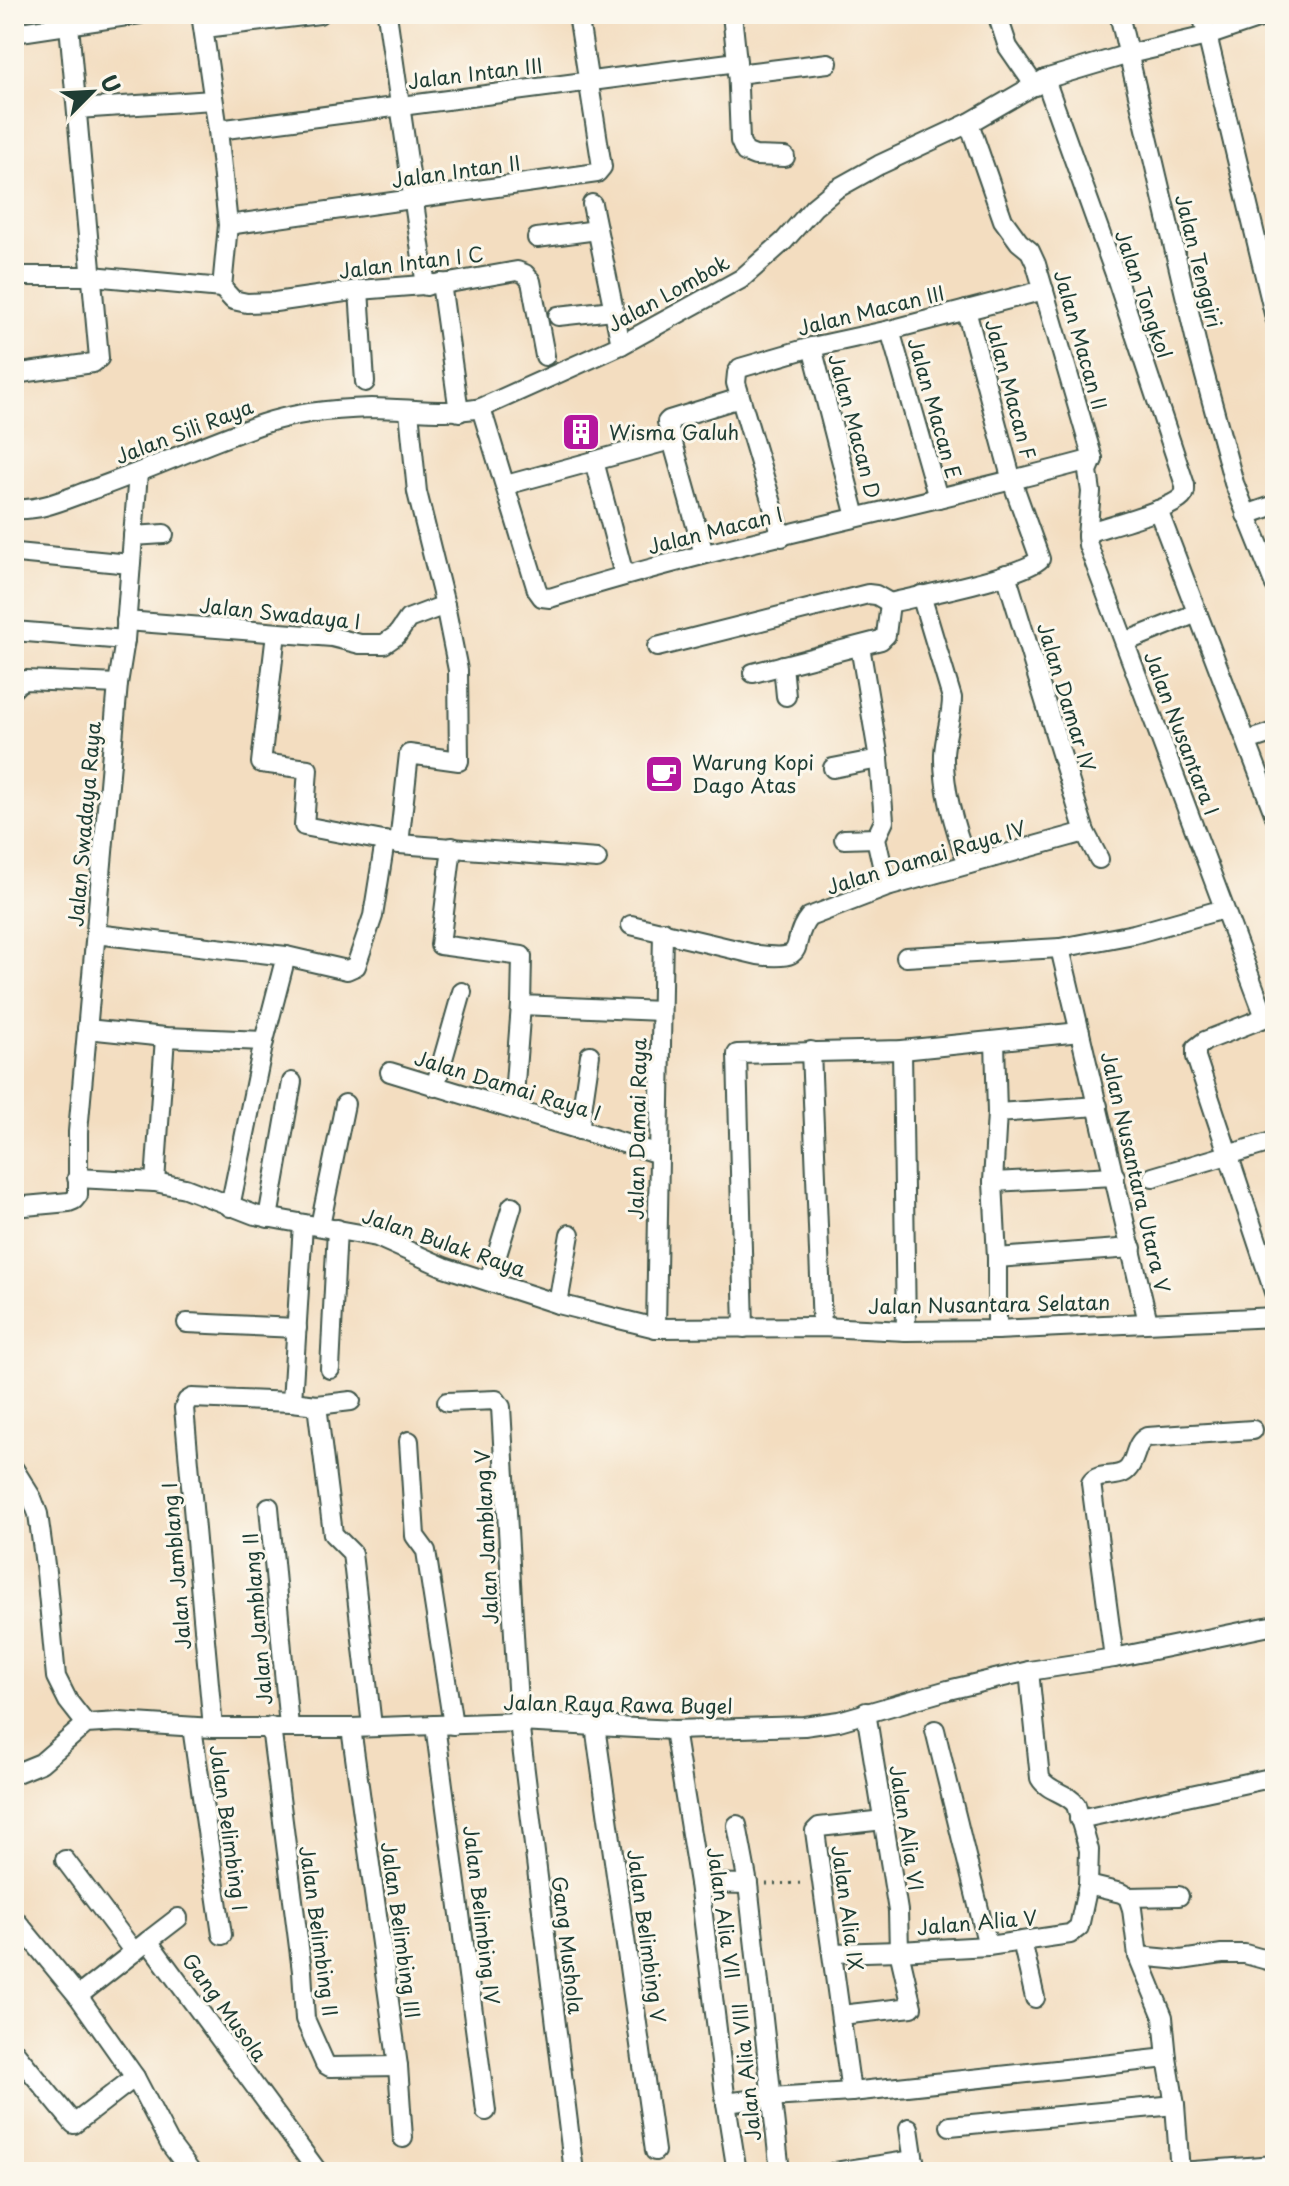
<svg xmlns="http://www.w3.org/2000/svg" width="1289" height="2186" viewBox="0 0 1289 2186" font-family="'Playpen Sans',sans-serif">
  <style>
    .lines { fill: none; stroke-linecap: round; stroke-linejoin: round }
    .minor-casing { stroke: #3f5549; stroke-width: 22 }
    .path { stroke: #3f5549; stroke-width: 3; stroke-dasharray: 2 6; stroke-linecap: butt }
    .minor { stroke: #fff; stroke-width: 18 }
    .labels { text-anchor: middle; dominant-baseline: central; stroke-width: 6; stroke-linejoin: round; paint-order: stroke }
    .street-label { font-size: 20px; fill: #1f3d34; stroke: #fbf7ec }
    .poi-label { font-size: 20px; fill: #1f3d34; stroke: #fbf7ec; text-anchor: start }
  </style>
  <rect width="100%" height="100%" fill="#fbf7ec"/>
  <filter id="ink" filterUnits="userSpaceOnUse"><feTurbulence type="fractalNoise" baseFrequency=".0125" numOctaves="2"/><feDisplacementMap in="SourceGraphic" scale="16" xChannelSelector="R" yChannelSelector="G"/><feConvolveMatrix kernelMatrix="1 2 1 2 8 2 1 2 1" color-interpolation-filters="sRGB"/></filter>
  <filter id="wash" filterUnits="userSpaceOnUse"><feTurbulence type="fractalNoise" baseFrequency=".006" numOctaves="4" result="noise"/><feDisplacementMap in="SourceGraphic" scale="32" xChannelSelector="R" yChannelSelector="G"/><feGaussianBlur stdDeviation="1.8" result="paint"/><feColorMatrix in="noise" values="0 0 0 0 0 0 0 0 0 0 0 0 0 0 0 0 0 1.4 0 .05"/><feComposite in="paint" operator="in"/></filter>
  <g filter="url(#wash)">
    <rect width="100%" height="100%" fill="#f3ddc0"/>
  </g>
  <g filter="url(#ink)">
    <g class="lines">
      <defs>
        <g id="minor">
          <polyline points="201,14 218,130 228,225 222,288"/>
          <polyline points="387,14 426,286"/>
          <polyline points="732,14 737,62 740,141 745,152 755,156 785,157"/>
          <polyline points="997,14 1008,47 1035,86"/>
          <polyline points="1119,14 1199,354 1234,483 1275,585"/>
          <polyline points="1202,14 1275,318"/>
          <polyline points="205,28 319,14"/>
          <polyline points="14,33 140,14"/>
          <polyline points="737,74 828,63"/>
          <path d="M1045 79 1115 274 1185 485C1185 490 1186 493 1182 497 1170 510 1111 525 1092 531L1087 536 1088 545 1265 1017"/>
          <polyline points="77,109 213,100"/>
          <polyline points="969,123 1003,220 1019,242 1030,251 1036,264 1093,459 1088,471 1091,492 1087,536"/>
          <polyline points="218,130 737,62"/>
          <polyline points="592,204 621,345"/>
          <polyline points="228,225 597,173 602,167 578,14"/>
          <polyline points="537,238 597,230"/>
          <polyline points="14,276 92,276 222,288"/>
          <polyline points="441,283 459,412"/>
          <polyline points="222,288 233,300 247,303 275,302 359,290 449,283 517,271 525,274 531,281 545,356"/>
          <polyline points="359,290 365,382"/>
          <polyline points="558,316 613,310"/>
          <polyline points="890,330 938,498"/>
          <polyline points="812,347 856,517"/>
          <polyline points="14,374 93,363 99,358 69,25"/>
          <path d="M481 408 537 590 542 597 550 598C729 542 913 508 1093 459"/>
          <polyline points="594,461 624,575"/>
          <polyline points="506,485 671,440"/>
          <path d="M14 509C41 511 65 499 91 490 148 470 204 444 262 424 297 412 335 409 371 408 408 408 444 415 481 408L621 345 741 279 784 241 814 207 836 189 879 165 969 123 1045 79 1129 54 1207 36 1272 14"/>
          <polyline points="1158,510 1275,816"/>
          <polyline points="1246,515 1275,505"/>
          <polyline points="133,536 164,534"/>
          <polyline points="782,537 736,383 737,373 740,368 812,347 890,330 1044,290"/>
          <polyline points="17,553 130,564"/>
          <polyline points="704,554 667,422 669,420 740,398"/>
          <polyline points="1006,574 1085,832 1099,859"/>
          <path d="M921 595 952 698C952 717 945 735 944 754 943 791 955 830 968 864"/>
          <polyline points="126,621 332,637 360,644 384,644 397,635 408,619 445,605"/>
          <polyline points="14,631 125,640"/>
          <polyline points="276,633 261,763 308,769 304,826 399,844 597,859"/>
          <polyline points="1125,642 1197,613"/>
          <polyline points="860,646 879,759 884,821 876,838 887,887"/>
          <polyline points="657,647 868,594 876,595 890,603"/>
          <polyline points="783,665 786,696"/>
          <path d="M753 673 881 640 886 635 890 603C919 596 1023 576 1040 559L1012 481 966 310"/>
          <polyline points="14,688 19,683 26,680 118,684"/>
          <polyline points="1247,741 1275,732"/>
          <polyline points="833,768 879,759"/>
          <polyline points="844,839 876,838"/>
          <polyline points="399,844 409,754 459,761 458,670 445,605 417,492 409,411"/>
          <polyline points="452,847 440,945 522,956 521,1005 661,1011"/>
          <path d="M631 925 758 955C813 962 787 943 809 917L887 887 1085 832"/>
          <polyline points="96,936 104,935 286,956 264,1041 230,1207"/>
          <polyline points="1060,948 1148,1322"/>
          <polyline points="286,956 347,970 356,966 373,916 385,841"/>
          <polyline points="906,957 1060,948 1134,934 1224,909"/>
          <polyline points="1274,1014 1205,1041 1196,1048 1196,1057 1275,1295"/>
          <polyline points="87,1029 165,1037 264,1041"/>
          <polyline points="995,1041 997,1113 993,1182 997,1258 997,1330"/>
          <polyline points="902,1050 906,1331"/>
          <polyline points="811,1051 822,1327"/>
          <polyline points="390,1072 659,1154"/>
          <polyline points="435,1087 462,992"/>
          <polyline points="513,1109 521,1005"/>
          <polyline points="997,1113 1098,1106"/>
          <polyline points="579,1130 590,1055"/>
          <polyline points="1153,1177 1275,1141"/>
          <polyline points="77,1178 155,1182 185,1188 255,1215 377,1237 444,1267 558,1304 656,1328 822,1327 906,1331 997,1330 1275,1317"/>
          <polyline points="155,1182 165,1037"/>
          <polyline points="993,1182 1115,1176"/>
          <polyline points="14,1207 69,1202 74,1200 78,1195 78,1132 118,684 125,640 138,473"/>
          <polyline points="268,1218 292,1082"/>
          <polyline points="320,1226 345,1104"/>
          <polyline points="997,1258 1132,1248"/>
          <polyline points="489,1281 512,1206"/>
          <polyline points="558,1304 570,1234"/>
          <polyline points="187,1323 297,1328"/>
          <polyline points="656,1328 663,931"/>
          <polyline points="744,1328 737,1054 902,1050 1080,1032"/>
          <polyline points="330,1369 337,1229"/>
          <polyline points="292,1402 303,1224"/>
          <polyline points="447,1402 496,1400 501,1407 519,1722 574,2172"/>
          <polyline points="317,1405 333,1534 352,1553 372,1726"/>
          <polyline points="409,1441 415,1536 426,1551 453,1725"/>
          <polyline points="14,1469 32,1498 38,1514 46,1572 56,1677 68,1701 86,1724"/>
          <polyline points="269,1507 289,1727"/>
          <path d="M1114 1658 1091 1483C1099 1471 1116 1480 1127 1470 1137 1460 1134 1443 1147 1437L1253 1430"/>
          <path d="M1029 1671 1040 1778C1048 1792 1067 1792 1076 1805L1089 1850 1088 1885 1121 1893 1128 1897 1132 1909 1138 1956 1163 2017 1167 2058 1175 2105 1180 2172"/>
          <polyline points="435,1725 486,2111"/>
          <polyline points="595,1726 655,2151"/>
          <polyline points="192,1727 222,1935"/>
          <polyline points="271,1727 302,1971 305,2019 325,2064 330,2067 398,2066"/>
          <polyline points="213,1728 184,1408 187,1401 192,1398 292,1402 317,1405 351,1401"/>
          <polyline points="351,1728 398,2066 403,2138"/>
          <polyline points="674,1730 699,1883 726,2103 737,2172"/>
          <polyline points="935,1730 988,1946"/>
          <polyline points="14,1774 41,1763 86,1724 119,1722 213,1728 351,1728 519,1722 674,1730 804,1726 839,1721 948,1690 1029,1671 1114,1658 1275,1625"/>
          <polyline points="1079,1819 1275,1777"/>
          <polyline points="737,1825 748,1884 780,2172"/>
          <polyline points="65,1860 134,1952"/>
          <polyline points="699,1883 748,1884"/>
          <polyline points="1128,1897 1179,1896"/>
          <polyline points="14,1918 78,1996 135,2077 170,2144 191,2172"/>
          <polyline points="148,1941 178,1918"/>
          <polyline points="1022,1941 1035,1998"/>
          <polyline points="832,1953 899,1951 988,1946 1070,1934 1079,1927 1088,1885"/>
          <polyline points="1138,1956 1181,1960 1222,1954 1245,1954 1267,1960 1275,1960"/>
          <polyline points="78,1996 148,1941 318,2172"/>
          <polyline points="841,2015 912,2007 899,1951 898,1911 866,1712"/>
          <polyline points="14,2051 74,2124 135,2077"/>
          <polyline points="851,2092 815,1831 819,1827 884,1820"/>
          <polyline points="726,2103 771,2097 851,2092 1167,2058"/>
          <polyline points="950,2126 1175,2105"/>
          <polyline points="909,2128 915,2169"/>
          <polyline points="835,2172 914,2160"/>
          <polyline points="1180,2172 1275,2165"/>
        </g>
      </defs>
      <use href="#minor" class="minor-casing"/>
      <polyline class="path" points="766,1884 806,1883"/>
      <use href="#minor" class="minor"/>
    </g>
  </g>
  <defs>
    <symbol id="building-square" viewBox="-11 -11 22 22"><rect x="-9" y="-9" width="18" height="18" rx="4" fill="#b5179e" stroke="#fbf7ec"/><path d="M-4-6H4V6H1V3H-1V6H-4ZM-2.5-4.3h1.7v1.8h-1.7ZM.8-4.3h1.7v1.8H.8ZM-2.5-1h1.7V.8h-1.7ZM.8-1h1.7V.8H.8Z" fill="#fff"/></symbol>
    <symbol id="cafe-square" viewBox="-11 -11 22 22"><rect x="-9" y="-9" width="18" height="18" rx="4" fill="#b5179e" stroke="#fbf7ec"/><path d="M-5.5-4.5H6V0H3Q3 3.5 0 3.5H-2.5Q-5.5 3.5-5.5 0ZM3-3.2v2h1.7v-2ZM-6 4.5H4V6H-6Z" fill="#fff"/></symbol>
  </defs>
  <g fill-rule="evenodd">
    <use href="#building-square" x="559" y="410" width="44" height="44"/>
    <use href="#cafe-square" x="642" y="752" width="44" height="44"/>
  </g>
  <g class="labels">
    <g class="street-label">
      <text transform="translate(475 73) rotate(-7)">Jalan Intan III</text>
      <text transform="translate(456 171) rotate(-8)">Jalan Intan II</text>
      <text transform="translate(1199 261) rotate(76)">Jalan Tenggiri</text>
      <text transform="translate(411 262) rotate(-7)">Jalan Intan I C</text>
      <text transform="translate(668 293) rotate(-29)">Jalan Lombok</text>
      <text transform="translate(1144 294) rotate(71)">Jalan Tongkol</text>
      <text transform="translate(871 310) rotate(-14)">Jalan Macan III</text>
      <text transform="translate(1081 340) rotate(74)">Jalan Macan II</text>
      <text transform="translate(1011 389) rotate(75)">Jalan Macan F</text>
      <text transform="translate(935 408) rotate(74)">Jalan Macan E</text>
      <text transform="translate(855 426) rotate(75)">Jalan Macan D</text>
      <text transform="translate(184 431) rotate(-21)">Jalan Sili Raya</text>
      <text transform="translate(715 530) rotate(-14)">Jalan Macan I</text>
      <text transform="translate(280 613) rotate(6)">Jalan Swadaya I</text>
      <text transform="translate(1067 697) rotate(73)">Jalan Damar IV</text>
      <text transform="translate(1182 733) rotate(69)">Jalan Nusantara I</text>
      <text transform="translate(84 824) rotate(-85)">Jalan Swadaya Raya</text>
      <text transform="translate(926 857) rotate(-17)">Jalan Damai Raya IV</text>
      <text transform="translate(508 1085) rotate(17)">Jalan Damai Raya I</text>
      <text transform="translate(637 1129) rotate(-89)">Jalan Damai Raya</text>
      <text transform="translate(1136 1172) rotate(77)">Jalan Nusantara Utara V</text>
      <text transform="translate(444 1242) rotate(19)">Jalan Bulak Raya</text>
      <text transform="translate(989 1304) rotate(-1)">Jalan Nusantara Selatan</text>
      <text transform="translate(486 1537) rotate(-93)">Jalan Jamblang V</text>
      <text transform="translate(176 1566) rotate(-95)">Jalan Jamblang I</text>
      <text transform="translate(257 1619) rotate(-95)">Jalan Jamblang II</text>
      <text transform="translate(618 1704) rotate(1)">Jalan Raya Rawa Bugel</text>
      <text transform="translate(229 1828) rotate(82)">Jalan Belimbing I</text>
      <text transform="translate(907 1828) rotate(81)">Jalan Alia VI</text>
      <text transform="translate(848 1908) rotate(82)">Jalan Alia IX</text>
      <text transform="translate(724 1913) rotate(82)">Jalan Alia VII</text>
      <text transform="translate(482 1915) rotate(83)">Jalan Belimbing IV</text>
      <text transform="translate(977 1922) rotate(-5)">Jalan Alia V</text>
      <text transform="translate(401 1930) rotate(82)">Jalan Belimbing III</text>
      <text transform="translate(319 1931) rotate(82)">Jalan Belimbing II</text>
      <text transform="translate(647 1936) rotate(82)">Jalan Belimbing V</text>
      <text transform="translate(568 1945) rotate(83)">Gang Mushola</text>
      <text transform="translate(225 2007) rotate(54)">Gang Musola</text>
      <text transform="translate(746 2072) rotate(-96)">Jalan Alia VIII</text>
    </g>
    <g class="poi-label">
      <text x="609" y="432">Wisma Galuh</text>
      <text x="692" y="762">Warung Kopi<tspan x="692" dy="23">Dago Atas</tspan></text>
    </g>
  </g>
  <rect width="1289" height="2186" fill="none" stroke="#fbf7ec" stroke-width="48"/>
  <g transform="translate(92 92) rotate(66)" stroke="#fbf7ec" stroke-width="6" paint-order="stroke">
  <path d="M0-6L14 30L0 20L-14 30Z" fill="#1f3d34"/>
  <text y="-12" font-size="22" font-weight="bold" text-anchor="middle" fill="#1f3d34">U</text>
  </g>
</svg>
